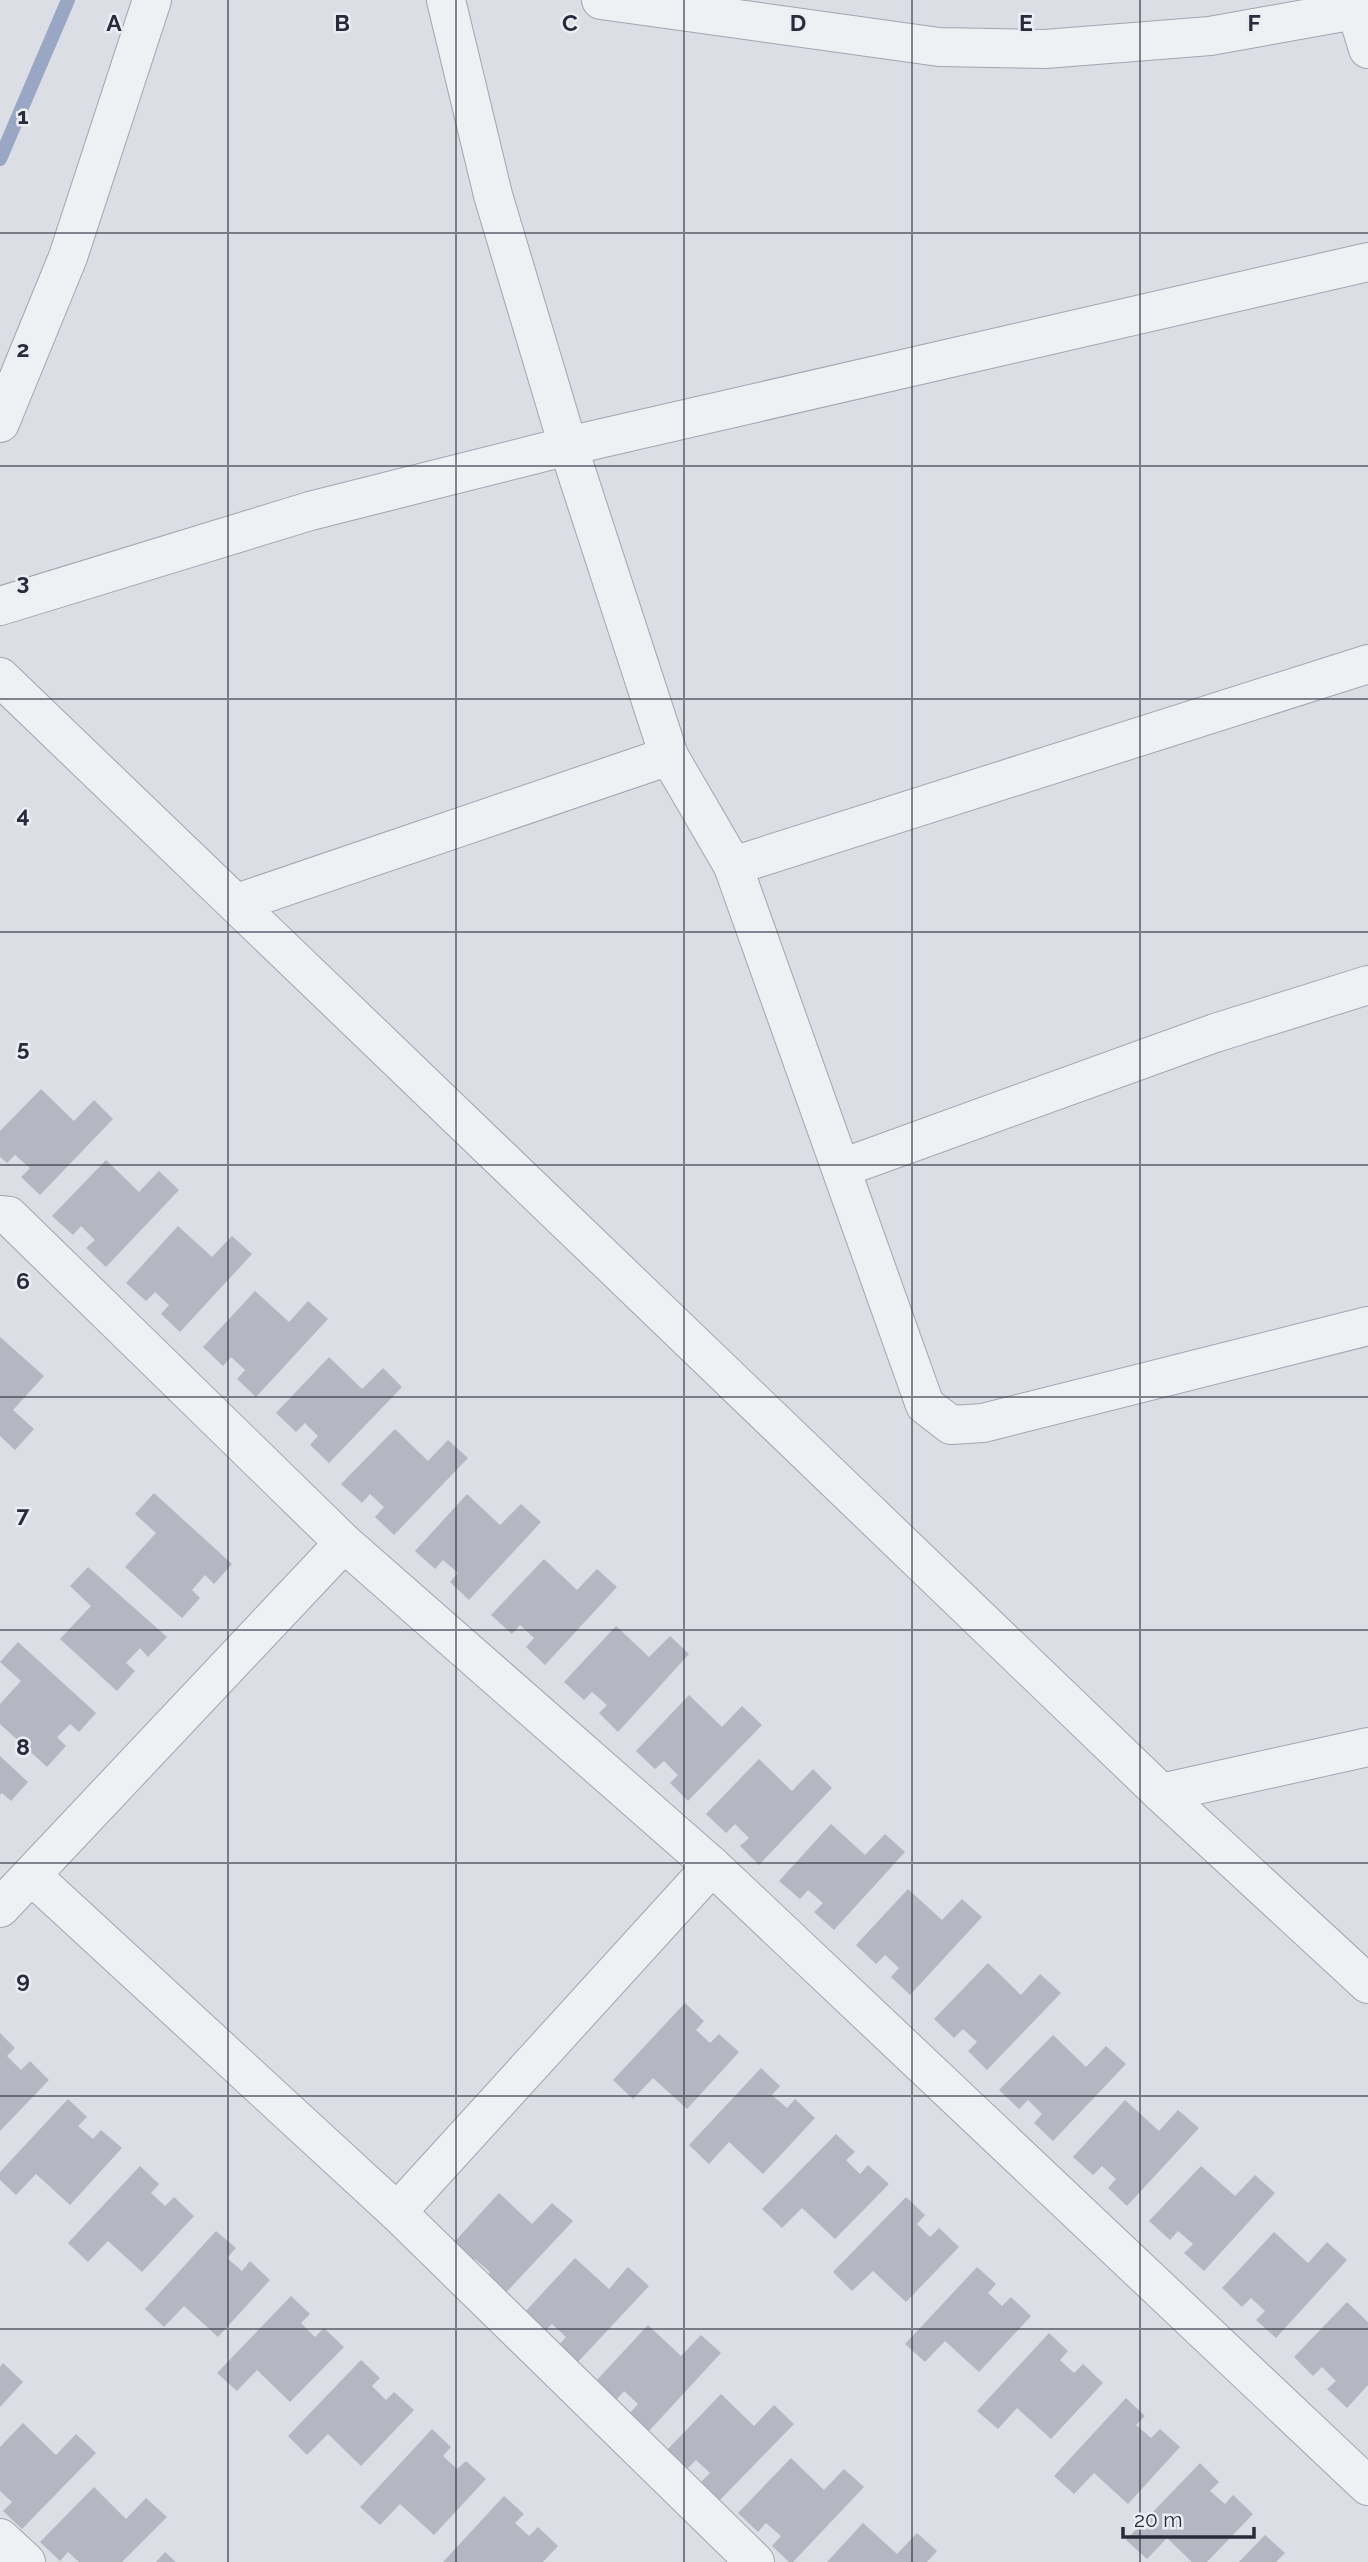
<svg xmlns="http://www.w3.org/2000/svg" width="1368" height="2562" viewBox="0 0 1368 2562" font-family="Raleway,sans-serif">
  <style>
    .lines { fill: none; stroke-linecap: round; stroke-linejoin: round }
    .stream { stroke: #99a7c4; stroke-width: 14 }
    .building { fill: #b4b7c2 }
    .street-casing { stroke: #a2a5af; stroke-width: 40 }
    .street { stroke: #eef0f4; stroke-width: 38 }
    .grid { fill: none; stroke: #272b3b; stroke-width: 2; stroke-opacity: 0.55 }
    .grid-label { font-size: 23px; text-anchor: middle; font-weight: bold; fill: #272b3b; stroke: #ebedf3; stroke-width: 5; stroke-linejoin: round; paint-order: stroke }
  </style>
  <rect width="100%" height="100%" fill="#dcdee5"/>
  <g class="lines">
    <polyline class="stream" points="0,159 68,0"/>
  </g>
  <g class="building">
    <polygon points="41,1089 74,1121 94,1100 113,1119 40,1195 21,1177 30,1168 15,1155 7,1163 0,1157 0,1131"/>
    <polygon points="106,1160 139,1192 159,1171 179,1190 106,1267 86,1248 95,1240 81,1226 73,1235 52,1216"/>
    <polygon points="178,1226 212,1257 232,1236 252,1254 180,1332 161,1314 169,1305 155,1292 146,1301 126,1283"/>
    <polygon points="255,1291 289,1322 308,1301 328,1319 256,1397 237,1379 245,1370 231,1357 223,1366 203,1347"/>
    <polygon points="0,1337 44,1376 13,1410 34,1429 15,1450 0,1436"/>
    <polygon points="329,1357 362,1389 383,1368 402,1387 329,1463 310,1445 318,1436 305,1423 296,1432 276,1413"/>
    <polygon points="395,1429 428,1461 448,1440 468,1458 394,1535 375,1517 384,1507 370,1494 362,1503 341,1484"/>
    <polygon points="154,1493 232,1564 214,1584 205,1575 192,1590 200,1598 182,1618 125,1567 156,1533 135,1514"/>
    <polygon points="467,1494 500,1525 521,1504 541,1522 469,1600 450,1582 458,1573 443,1560 435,1569 415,1551"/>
    <polygon points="544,1559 577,1590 597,1569 617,1587 545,1665 526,1647 534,1638 520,1625 512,1634 491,1615"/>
    <polygon points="88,1567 167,1637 148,1657 140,1648 126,1663 135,1671 117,1691 60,1639 91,1606 70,1586"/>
    <polygon points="616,1626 649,1657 670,1636 689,1654 618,1732 599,1713 607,1705 592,1692 584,1700 564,1682"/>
    <polygon points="18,1642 96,1713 79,1732 70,1724 57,1737 66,1746 47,1767 0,1724 0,1704 21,1681 0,1662"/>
    <polygon points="689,1695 722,1727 742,1706 762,1725 688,1801 670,1783 678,1775 664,1761 655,1769 636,1751"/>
    <polygon points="0,1756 28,1782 11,1801 2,1793 0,1795"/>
    <polygon points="759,1759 792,1791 813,1769 832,1788 759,1865 740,1846 749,1838 735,1824 726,1833 706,1814"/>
    <polygon points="831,1824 865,1855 885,1834 905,1852 834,1930 814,1912 823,1903 808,1890 800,1899 779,1881"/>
    <polygon points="908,1889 942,1920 962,1899 982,1917 910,1995 891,1977 899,1968 885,1955 876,1964 856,1945"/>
    <polygon points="988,1963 1021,1995 1040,1974 1061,1993 987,2070 968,2051 977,2042 963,2029 954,2038 934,2019"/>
    <polygon points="685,2003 704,2021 696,2030 710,2043 719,2034 739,2052 687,2109 653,2078 633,2099 613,2080"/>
    <polygon points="0,2033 15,2048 7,2056 21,2070 30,2061 49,2080 0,2131"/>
    <polygon points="1053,2035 1086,2067 1106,2046 1126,2064 1053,2141 1034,2123 1042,2114 1028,2100 1019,2109 999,2090"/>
    <polygon points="761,2068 780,2086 772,2095 787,2108 795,2099 815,2118 763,2174 729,2142 709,2164 689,2145"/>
    <polygon points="68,2099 87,2117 78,2126 93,2139 101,2130 122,2148 70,2205 36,2174 16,2195 0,2180 0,2172"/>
    <polygon points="1125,2100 1159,2131 1178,2110 1199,2128 1127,2206 1108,2188 1116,2179 1102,2166 1093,2175 1073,2157"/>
    <polygon points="836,2134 855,2152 846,2160 860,2174 868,2165 889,2184 835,2239 802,2208 782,2228 762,2209"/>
    <polygon points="140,2166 159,2184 151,2193 165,2206 174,2197 194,2216 142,2272 108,2241 88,2262 68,2243"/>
    <polygon points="1201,2166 1235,2196 1255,2175 1275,2193 1204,2271 1184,2253 1193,2244 1178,2231 1170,2240 1149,2221"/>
    <polygon points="499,2193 532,2224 552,2203 573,2221 500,2299 482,2281 490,2272 475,2259 467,2268 447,2250"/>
    <polygon points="906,2197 925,2215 917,2224 930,2237 939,2228 959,2247 906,2302 873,2271 852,2291 833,2272"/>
    <polygon points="216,2231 236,2248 227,2258 242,2271 250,2261 270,2280 218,2337 184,2306 164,2327 145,2309"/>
    <polygon points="1274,2232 1308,2263 1327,2242 1347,2260 1276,2338 1256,2320 1265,2311 1251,2298 1242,2307 1222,2288"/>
    <polygon points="575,2258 609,2289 628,2267 649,2286 577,2363 558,2346 566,2337 552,2324 543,2333 523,2314"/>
    <polygon points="977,2267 996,2284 988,2293 1002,2306 1011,2297 1031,2316 979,2372 945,2341 925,2362 905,2344"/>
    <polygon points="291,2296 310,2314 301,2323 315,2337 324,2328 344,2347 290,2402 257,2370 237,2391 217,2373"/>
    <polygon points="1347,2302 1368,2322 1368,2385 1347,2408 1327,2389 1336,2381 1322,2367 1313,2376 1294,2357"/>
    <polygon points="648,2325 681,2356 701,2335 721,2353 649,2431 630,2413 638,2404 624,2391 616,2400 596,2381"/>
    <polygon points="1049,2333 1068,2351 1060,2360 1074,2373 1083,2364 1103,2383 1051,2439 1017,2408 998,2429 977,2411"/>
    <polygon points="361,2360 380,2378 372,2386 386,2400 394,2392 414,2410 361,2466 328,2434 307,2455 288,2436"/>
    <polygon points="3,2363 23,2382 0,2407 0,2367"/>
    <polygon points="721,2394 754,2426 774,2405 794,2424 720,2500 701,2482 710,2473 696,2460 687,2469 667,2450"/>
    <polygon points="1126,2398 1145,2416 1136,2425 1151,2438 1160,2429 1180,2447 1128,2504 1094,2473 1074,2494 1054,2476"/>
    <polygon points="23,2423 56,2455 76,2434 96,2453 22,2529 3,2511 12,2502 0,2491 0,2447"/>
    <polygon points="432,2429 451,2447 443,2456 457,2469 466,2461 486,2479 434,2535 400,2504 380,2525 360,2507"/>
    <polygon points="791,2458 824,2490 844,2469 864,2487 793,2562 789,2562 772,2546 781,2536 766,2523 758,2532 738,2513"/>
    <polygon points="1200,2463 1219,2482 1210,2491 1225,2504 1233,2495 1253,2514 1207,2562 1192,2562 1167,2538 1147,2559 1126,2540"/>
    <polygon points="94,2487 126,2519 146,2498 167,2517 122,2562 79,2562 68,2552 60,2561 40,2542"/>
    <polygon points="504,2496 524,2514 515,2523 529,2536 538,2527 558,2546 543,2562 443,2562"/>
    <polygon points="863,2523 897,2554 917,2533 937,2551 927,2562 827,2562"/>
    <polygon points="1265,2535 1285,2553 1276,2562 1239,2562"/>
    <polygon points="165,2552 176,2562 156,2562"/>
  </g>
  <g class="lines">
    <defs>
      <g id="street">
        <polyline points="446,0 493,195 568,446 669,756 733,866 925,1405 951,1425 983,1423 1368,1326"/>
        <polyline points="601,0 939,47 1045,49 1210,36 1355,10"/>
        <polyline points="1353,0 1368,49"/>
        <polyline points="0,423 68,257 152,0"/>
        <polyline points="0,606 310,511 568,446 1368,262"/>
        <polyline points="0,677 1161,1793 1368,1984"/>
        <polyline points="733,866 1368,664"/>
        <polyline points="237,903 669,756"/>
        <polyline points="842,1168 1215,1033 1368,985"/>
        <polyline points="0,1215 9,1216 344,1543 712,1866 1368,2486"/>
        <polyline points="1161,1793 1368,1747"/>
        <polyline points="31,1875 397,2212 755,2562"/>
        <polyline points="0,1908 344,1543"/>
        <polyline points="397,2212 712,1866"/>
        <polyline points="0,2538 26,2562"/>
      </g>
    </defs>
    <use href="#street" class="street-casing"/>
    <use href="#street" class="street"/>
  </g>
  <path class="grid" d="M228 0V2562M456 0V2562M684 0V2562M912 0V2562M1140 0V2562M0 233H1368M0 466H1368M0 699H1368M0 932H1368M0 1165H1368M0 1397H1368M0 1630H1368M0 1863H1368M0 2096H1368M0 2329H1368"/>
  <g class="grid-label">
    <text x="114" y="31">A</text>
    <text x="342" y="31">B</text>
    <text x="570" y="31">C</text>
    <text x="798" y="31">D</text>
    <text x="1026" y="31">E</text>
    <text x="1254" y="31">F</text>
    <text x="23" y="124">1</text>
    <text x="23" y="357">2</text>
    <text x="23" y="590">3</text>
    <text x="23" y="823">4</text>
    <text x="23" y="1056">5</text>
    <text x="23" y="1289">6</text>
    <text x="23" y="1522">7</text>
    <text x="23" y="1755">8</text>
    <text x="23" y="1988">9</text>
  </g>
  <path d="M1123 2527v10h131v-10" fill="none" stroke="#272b3b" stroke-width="3.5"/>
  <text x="1134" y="2527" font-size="21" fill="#272b3b" stroke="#ebedf3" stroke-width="5" paint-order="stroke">20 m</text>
</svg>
